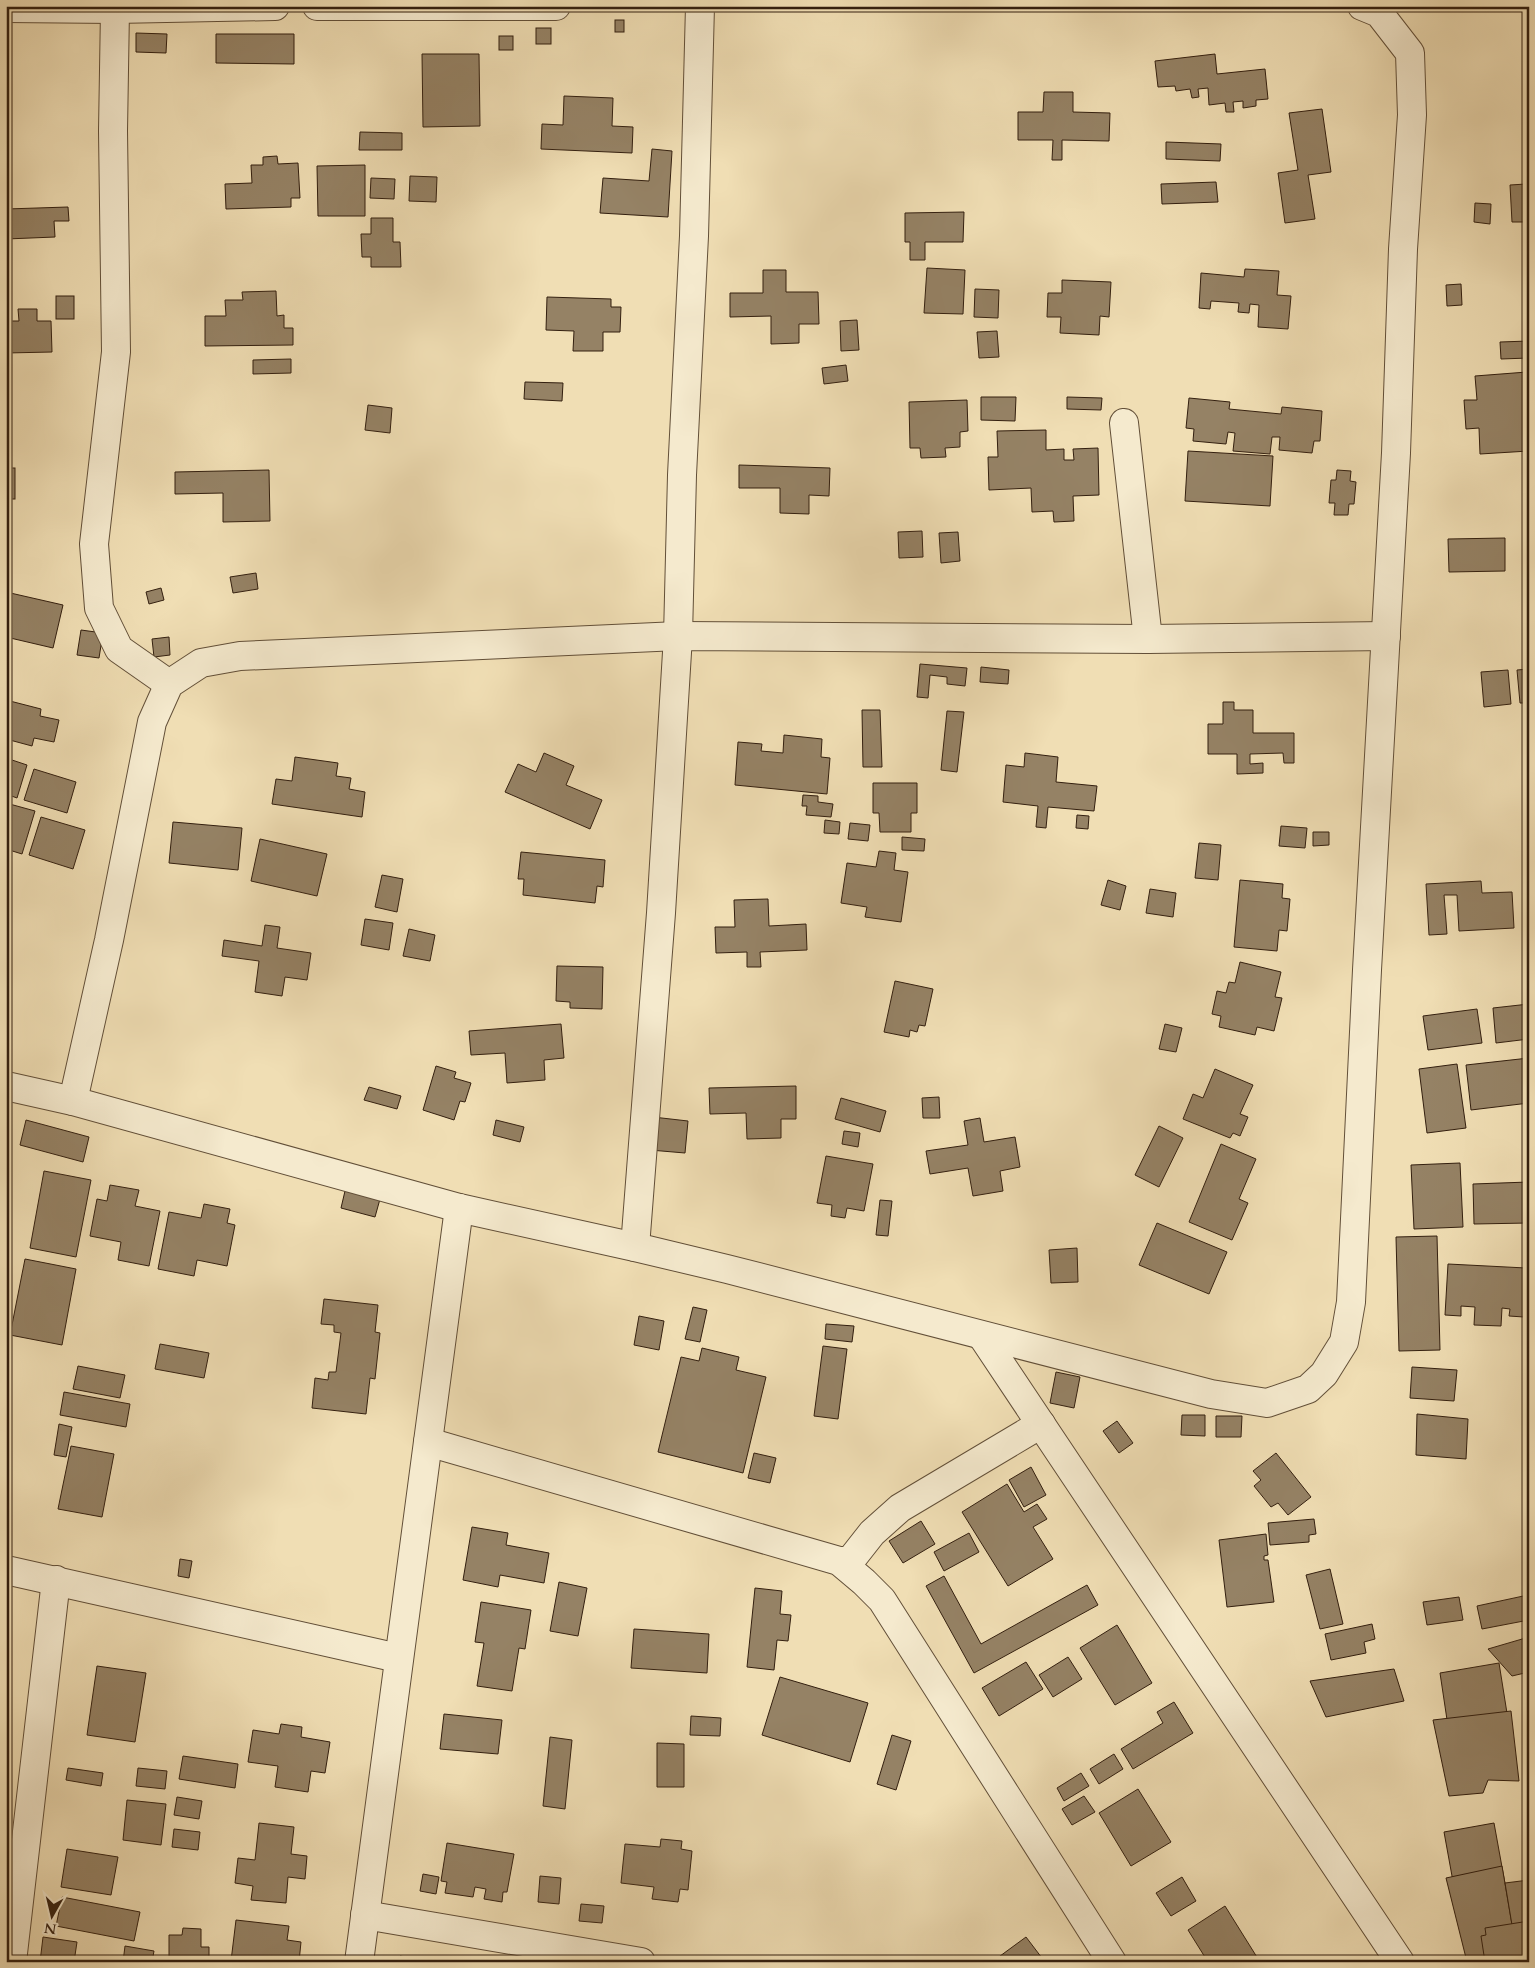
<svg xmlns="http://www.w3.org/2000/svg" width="1535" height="1968" viewBox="0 0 1535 1968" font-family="Cardo,serif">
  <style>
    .building { fill: #958265; stroke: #331f0f }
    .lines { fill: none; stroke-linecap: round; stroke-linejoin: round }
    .minor-casing { stroke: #624f38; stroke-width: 30 }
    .minor { stroke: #f5eace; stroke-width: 28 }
  </style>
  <rect width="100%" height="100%" fill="#f0deb4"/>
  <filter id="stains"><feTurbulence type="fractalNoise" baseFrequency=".004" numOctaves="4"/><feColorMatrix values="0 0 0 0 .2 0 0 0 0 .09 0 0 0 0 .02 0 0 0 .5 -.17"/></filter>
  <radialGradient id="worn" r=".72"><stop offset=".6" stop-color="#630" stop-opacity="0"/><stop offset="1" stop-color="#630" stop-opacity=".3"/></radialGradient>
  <g class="building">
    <rect x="615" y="20" width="9" height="12"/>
    <rect x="536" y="28" width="15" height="16"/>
    <polygon points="136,33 167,34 166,53 136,52"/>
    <polygon points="216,34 294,34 294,64 216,63"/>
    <rect x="499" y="36" width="14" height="14"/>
    <polygon points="422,54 479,54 480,126 423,127"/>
    <polygon points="1215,54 1217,74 1265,69 1268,99 1256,100 1256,106 1243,108 1243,101 1233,102 1234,112 1226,112 1225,103 1209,105 1208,88 1198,89 1199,97 1192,98 1190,89 1176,91 1175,86 1158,87 1155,61"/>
    <polygon points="1044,92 1073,92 1073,112 1110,113 1109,141 1062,140 1062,160 1052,160 1053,140 1018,140 1018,112 1043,112"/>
    <polygon points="564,96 613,98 612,126 633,127 632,153 541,149 542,124 563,125"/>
    <polygon points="1322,109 1331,172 1308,175 1315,219 1285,223 1278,173 1298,170 1289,113"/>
    <polygon points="6,113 9,113 10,153 6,153"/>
    <polygon points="360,132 402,133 402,150 359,150"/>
    <polygon points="1166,142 1221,144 1220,161 1166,159"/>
    <polygon points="652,149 672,151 668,217 600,213 603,178 649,181"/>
    <polygon points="277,156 278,164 298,163 300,198 291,198 291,207 226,209 225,184 252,183 251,165 263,165 263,157"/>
    <polygon points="365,165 365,216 318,216 317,166"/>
    <polygon points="1525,170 1529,170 1529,236 1528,222 1512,222 1510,185 1526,184"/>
    <polygon points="410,176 437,177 436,202 409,201"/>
    <polygon points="371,178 395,179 394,199 370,198"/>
    <polygon points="1216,182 1218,202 1162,204 1161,184"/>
    <polygon points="1475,203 1491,204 1490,224 1474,222"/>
    <polygon points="68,207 69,221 54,221 55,237 6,239 6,209"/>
    <polygon points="964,212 963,242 925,242 925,260 910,260 910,242 905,242 905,213"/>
    <polygon points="371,218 393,218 393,242 400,242 401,267 371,267 371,257 362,257 361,234 371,234"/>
    <polygon points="927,268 965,270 963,314 924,313"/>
    <polygon points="1245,269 1279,271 1277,295 1291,296 1288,329 1258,327 1259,305 1250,304 1249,313 1238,312 1239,303 1211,301 1210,309 1199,308 1201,273 1244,277"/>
    <polygon points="763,270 786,270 786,292 818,292 819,324 799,324 799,343 771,344 771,316 730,317 730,293 763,293"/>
    <polygon points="1062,280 1111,282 1109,317 1100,316 1099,335 1060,333 1061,317 1047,317 1048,293 1062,293"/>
    <polygon points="1461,284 1462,305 1447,306 1446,285"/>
    <polygon points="975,289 999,290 998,318 974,317"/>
    <polygon points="276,291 277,316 284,315 284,328 293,328 293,345 205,346 205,316 226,316 225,300 243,300 242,292"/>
    <rect x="56" y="296" width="18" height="23"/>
    <polygon points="547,297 611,299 611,307 621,307 620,332 603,332 603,351 573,351 574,331 546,330"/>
    <polygon points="18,309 37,309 37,321 51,321 52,352 6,353 6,321 19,321"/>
    <polygon points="857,320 859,350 841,351 840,321"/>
    <polygon points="997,331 999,357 979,358 977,332"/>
    <polygon points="1529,341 1529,358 1501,359 1500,342"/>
    <polygon points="291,359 291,373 253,374 253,360"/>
    <polygon points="846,365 848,381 824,384 822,368"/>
    <polygon points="1527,372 1529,451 1480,454 1479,428 1466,429 1464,400 1477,400 1475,376"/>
    <polygon points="525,382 563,383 562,401 524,399"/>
    <polygon points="981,397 1016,397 1015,421 981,420"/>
    <polygon points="1067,397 1102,398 1101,410 1067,409"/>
    <polygon points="1189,398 1230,402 1229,409 1281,414 1282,407 1322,411 1320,441 1314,441 1312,453 1279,450 1280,437 1272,437 1270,454 1233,451 1235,433 1228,432 1226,444 1193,441 1194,429 1186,428"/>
    <polygon points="967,400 968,431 960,432 960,447 945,448 946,457 921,458 920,448 910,448 909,402"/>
    <polygon points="368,405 392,408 390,433 365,430"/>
    <polygon points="1046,430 1046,450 1064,449 1064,460 1074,460 1073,449 1098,448 1099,495 1073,496 1074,521 1054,522 1053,511 1032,512 1031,488 989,490 988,457 998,457 997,431"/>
    <polygon points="1188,451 1273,456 1270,506 1185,501"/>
    <polygon points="739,465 830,468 829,496 809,495 809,514 780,513 780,488 739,488"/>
    <rect x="6" y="468" width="9" height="31"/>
    <polygon points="269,470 270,521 223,522 223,493 175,494 175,472"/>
    <polygon points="1337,470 1351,471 1350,481 1356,482 1354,504 1349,504 1348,515 1334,515 1335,503 1329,503 1331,480 1336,480"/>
    <polygon points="922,531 923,557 899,558 898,532"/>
    <polygon points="958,532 960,561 941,563 939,533"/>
    <polygon points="1505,538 1505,571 1449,572 1448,539"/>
    <polygon points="256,573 258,589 233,593 230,577"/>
    <polygon points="161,588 164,600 149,604 146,592"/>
    <polygon points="6,592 63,605 53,648 6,637"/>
    <polygon points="81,630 103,633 99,658 77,655"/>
    <polygon points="169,637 170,655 154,657 152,639"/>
    <polygon points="920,664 967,668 965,686 947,684 947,677 930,675 928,698 917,697"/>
    <polygon points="981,667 1009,670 1008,684 980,682"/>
    <polygon points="1529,669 1529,703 1520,703 1517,670"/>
    <polygon points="1508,670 1511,704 1484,707 1481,672"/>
    <polygon points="6,700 41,709 40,716 59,720 54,742 34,738 32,746 6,739"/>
    <polygon points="1223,702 1234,702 1234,710 1253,710 1253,733 1294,733 1294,763 1284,763 1283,753 1250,754 1250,764 1263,763 1263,773 1237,774 1237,754 1208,754 1208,724 1223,724"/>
    <polygon points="862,710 880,710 882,767 863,767"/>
    <polygon points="947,711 964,712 957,772 941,770"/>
    <polygon points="784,735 822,739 821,757 830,758 827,794 735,785 738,742 762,744 761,751 783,753"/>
    <polygon points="544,753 574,766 566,785 602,800 590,829 505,792 518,764 536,772"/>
    <polygon points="1025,753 1058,757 1056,782 1097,786 1094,811 1048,807 1046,828 1036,827 1038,806 1003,802 1006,765 1024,767"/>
    <polygon points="295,757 338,763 336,776 351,778 349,789 365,792 362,817 272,804 276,779 292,781"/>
    <polygon points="6,758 27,765 17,798 6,794"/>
    <polygon points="34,769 76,782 67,813 24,800"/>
    <polygon points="873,783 917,783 917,813 911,813 911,832 880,832 879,813 873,813"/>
    <polygon points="803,795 818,796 818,802 833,804 831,817 806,815 807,806 802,806"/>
    <polygon points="6,803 35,811 22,854 6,849"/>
    <polygon points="1077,815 1089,816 1088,829 1076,828"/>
    <polygon points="41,817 85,830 73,869 29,855"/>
    <polygon points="825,820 840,822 839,834 824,833"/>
    <polygon points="173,822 242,828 238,870 169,863"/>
    <polygon points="850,823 870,825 868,841 848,839"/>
    <polygon points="1281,826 1307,828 1305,848 1279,846"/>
    <polygon points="1313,832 1329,832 1329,845 1313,846"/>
    <polygon points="902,837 925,839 924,851 902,850"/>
    <polygon points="260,839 327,854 317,896 251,881"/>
    <polygon points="1199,843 1221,845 1218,880 1195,878"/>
    <polygon points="879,851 896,853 894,870 908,872 901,922 865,917 867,907 841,903 847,863 876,867"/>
    <polygon points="521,852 605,860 603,887 597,886 595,903 523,895 524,879 518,879"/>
    <polygon points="382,875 403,879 397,912 375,907"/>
    <polygon points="1108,880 1126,886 1120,910 1101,905"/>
    <polygon points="1240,880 1283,884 1282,898 1290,899 1287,931 1279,930 1277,951 1234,947"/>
    <polygon points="1481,881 1482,893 1512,892 1514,928 1459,931 1457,895 1444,895 1447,934 1429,935 1426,884"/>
    <polygon points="1150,889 1176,893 1173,917 1146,913"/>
    <polygon points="1529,891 1529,928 1528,928 1525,892"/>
    <polygon points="768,899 769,926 806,924 807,950 760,952 761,967 747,967 747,952 716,953 715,927 735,927 734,900"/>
    <polygon points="365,919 393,923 389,950 361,945"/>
    <polygon points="265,925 280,927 277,948 311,953 307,980 285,977 282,996 255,992 259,961 222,956 224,940 262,946"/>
    <polygon points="409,929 435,935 430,961 403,956"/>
    <polygon points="1240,962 1281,972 1275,997 1282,998 1274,1031 1257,1027 1255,1035 1219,1027 1221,1016 1212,1014 1217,991 1226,993 1229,982 1235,983"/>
    <polygon points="557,966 603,967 602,1009 570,1008 570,1002 556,1001"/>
    <polygon points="895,981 933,989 925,1026 919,1025 917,1032 910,1030 909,1037 884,1032"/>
    <polygon points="1529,1004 1529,1039 1496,1043 1493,1008"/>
    <polygon points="1477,1009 1482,1043 1428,1050 1423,1016"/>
    <polygon points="561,1024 564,1058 544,1060 545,1080 507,1083 505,1053 471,1055 469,1031"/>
    <polygon points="1165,1024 1182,1028 1176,1052 1159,1049"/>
    <polygon points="1529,1058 1529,1103 1471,1110 1466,1065"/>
    <polygon points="1457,1064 1466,1128 1427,1133 1419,1069"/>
    <polygon points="436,1066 456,1072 454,1078 471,1083 465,1102 460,1101 454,1120 423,1110"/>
    <polygon points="1215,1069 1253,1085 1240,1114 1248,1117 1240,1136 1233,1133 1230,1138 1183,1119 1193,1094 1203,1098"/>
    <polygon points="796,1086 796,1119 781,1119 781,1138 747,1139 746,1113 710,1114 709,1088"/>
    <polygon points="369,1087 401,1096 397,1109 364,1100"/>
    <polygon points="939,1097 940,1118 923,1118 922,1098"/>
    <polygon points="841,1098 886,1111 880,1132 835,1119"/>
    <polygon points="653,1117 688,1121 685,1153 650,1150"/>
    <polygon points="980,1118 984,1142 1015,1137 1020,1167 1000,1171 1003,1191 973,1196 968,1168 930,1174 926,1151 968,1145 964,1121"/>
    <polygon points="26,1120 89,1137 83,1162 20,1145"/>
    <polygon points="496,1120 524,1127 520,1142 493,1135"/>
    <polygon points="1159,1126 1183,1138 1159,1187 1135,1175"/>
    <polygon points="844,1131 860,1133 858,1147 842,1144"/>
    <polygon points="1221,1144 1256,1159 1239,1199 1248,1203 1232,1240 1189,1222"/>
    <polygon points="826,1156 873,1164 864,1211 847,1208 845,1218 831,1216 832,1205 817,1203"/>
    <polygon points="1460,1163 1463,1227 1414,1229 1411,1165"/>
    <polygon points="44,1171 91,1180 76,1257 30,1248"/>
    <polygon points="1529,1182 1529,1223 1474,1224 1473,1184"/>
    <polygon points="110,1185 139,1190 135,1206 160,1211 149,1266 118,1260 121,1242 90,1236 97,1199 107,1201"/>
    <polygon points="345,1191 380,1199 375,1217 341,1208"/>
    <polygon points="880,1200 892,1201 888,1236 876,1235"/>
    <polygon points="204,1204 230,1209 227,1223 235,1225 227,1266 197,1260 194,1276 158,1269 169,1212 201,1218"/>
    <polygon points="1157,1223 1227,1252 1209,1294 1139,1265"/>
    <polygon points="1437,1236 1440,1350 1399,1351 1396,1237"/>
    <polygon points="1077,1248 1078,1282 1051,1283 1049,1250"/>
    <polygon points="25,1259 76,1269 62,1345 10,1335"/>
    <polygon points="1448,1264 1526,1268 1524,1317 1509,1316 1510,1309 1502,1308 1501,1326 1474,1325 1475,1307 1461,1306 1461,1316 1445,1315"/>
    <polygon points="324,1299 378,1305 375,1332 380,1333 375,1379 370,1378 366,1414 312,1408 315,1378 328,1380 329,1372 336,1372 341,1333 334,1332 334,1325 321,1324"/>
    <polygon points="693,1307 707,1310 700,1342 685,1339"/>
    <polygon points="639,1316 664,1321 659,1350 634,1345"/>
    <polygon points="826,1324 854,1326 852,1342 825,1339"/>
    <polygon points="160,1344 209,1353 204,1378 155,1369"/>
    <polygon points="823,1346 847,1349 838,1419 814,1416"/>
    <polygon points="702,1348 739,1357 736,1370 766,1377 743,1473 658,1452 681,1357 699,1361"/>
    <polygon points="78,1366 125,1375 120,1398 73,1389"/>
    <polygon points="1412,1367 1457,1370 1454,1401 1410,1398"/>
    <polygon points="1056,1372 1080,1377 1074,1408 1050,1403"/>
    <polygon points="64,1392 130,1404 126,1427 60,1415"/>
    <polygon points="1417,1414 1468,1419 1466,1459 1416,1455"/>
    <polygon points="1182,1415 1205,1415 1205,1436 1181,1435"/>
    <polygon points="1216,1416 1242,1416 1241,1437 1216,1437"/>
    <polygon points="1117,1421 1133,1443 1119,1453 1103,1431"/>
    <polygon points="59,1424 72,1427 66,1457 54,1455"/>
    <polygon points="71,1446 114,1454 102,1517 58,1509"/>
    <polygon points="754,1453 776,1458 770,1483 748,1478"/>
    <polygon points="1276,1453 1311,1497 1288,1515 1278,1503 1271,1507 1254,1486 1261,1480 1253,1471"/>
    <polygon points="1031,1467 1046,1495 1024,1507 1009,1480"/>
    <polygon points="1007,1484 1024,1512 1037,1504 1047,1519 1033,1527 1053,1559 1008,1586 962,1512"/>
    <polygon points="1314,1519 1316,1534 1309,1535 1309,1542 1270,1545 1268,1523"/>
    <polygon points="921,1521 935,1544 903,1563 889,1541"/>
    <polygon points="472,1527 508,1533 506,1545 549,1553 544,1583 500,1575 498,1587 463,1580"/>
    <polygon points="969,1533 979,1552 944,1571 934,1552"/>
    <polygon points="1266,1534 1268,1555 1264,1556 1264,1560 1268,1560 1274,1602 1227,1607 1219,1540"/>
    <polygon points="180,1559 192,1561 189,1578 178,1576"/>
    <polygon points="1330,1569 1343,1624 1320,1629 1306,1575"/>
    <polygon points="944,1576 981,1644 1087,1585 1098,1605 974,1673 926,1586"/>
    <polygon points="559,1582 587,1588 578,1636 550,1631"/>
    <polygon points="755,1588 782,1591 780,1614 791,1615 788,1641 777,1640 774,1670 747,1667"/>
    <polygon points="1528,1595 1529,1620 1482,1629 1477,1606"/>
    <polygon points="1459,1597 1463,1620 1427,1625 1423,1602"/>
    <polygon points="481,1602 531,1610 525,1649 519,1648 512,1691 477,1686 484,1643 475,1642"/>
    <polygon points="1372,1624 1375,1639 1364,1642 1366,1653 1331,1660 1325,1634"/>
    <polygon points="1117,1625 1152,1683 1115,1705 1080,1648"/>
    <polygon points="634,1629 709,1634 707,1673 631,1668"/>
    <polygon points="1529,1637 1529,1672 1512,1676 1488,1649"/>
    <polygon points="1068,1657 1082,1679 1053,1697 1039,1675"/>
    <polygon points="1026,1662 1043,1689 999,1716 982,1688"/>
    <polygon points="1499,1663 1510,1732 1475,1738 1477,1750 1452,1753 1440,1673"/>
    <polygon points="97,1666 146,1673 135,1742 87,1735"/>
    <polygon points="1394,1669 1404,1701 1326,1717 1310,1681"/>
    <polygon points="780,1677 868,1703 850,1762 762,1735"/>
    <polygon points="1174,1702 1193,1733 1133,1769 1121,1749 1163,1723 1157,1712"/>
    <polygon points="1511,1711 1519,1781 1488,1780 1483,1793 1449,1796 1433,1720"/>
    <polygon points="444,1714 502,1720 498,1754 440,1749"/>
    <polygon points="691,1716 721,1718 720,1736 690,1735"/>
    <polygon points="281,1724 302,1727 301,1737 330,1742 325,1773 311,1771 308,1792 275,1787 278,1766 248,1762 253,1730 279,1734"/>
    <polygon points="892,1735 911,1741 896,1790 877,1784"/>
    <polygon points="550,1737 572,1740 565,1809 543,1806"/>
    <polygon points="657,1743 684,1744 684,1787 657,1787"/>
    <polygon points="1114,1754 1123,1769 1099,1784 1090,1769"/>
    <polygon points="183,1756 238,1764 235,1788 179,1779"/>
    <polygon points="68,1768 103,1773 101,1786 66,1780"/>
    <polygon points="138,1768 167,1771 165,1789 136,1786"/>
    <polygon points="1081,1773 1089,1786 1064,1801 1057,1788"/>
    <polygon points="1138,1789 1171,1842 1131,1866 1099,1813"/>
    <polygon points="1084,1796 1095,1812 1072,1825 1062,1809"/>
    <polygon points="177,1797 202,1801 199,1819 174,1815"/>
    <polygon points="127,1800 166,1804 161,1845 123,1840"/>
    <polygon points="259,1823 294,1827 291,1854 307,1856 305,1879 288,1877 286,1903 251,1900 253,1886 235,1883 238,1858 255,1860"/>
    <polygon points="1494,1823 1508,1900 1458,1909 1444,1832"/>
    <polygon points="174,1829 200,1832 198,1850 172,1847"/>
    <polygon points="661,1839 682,1841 681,1849 692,1851 688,1890 680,1889 678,1902 652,1899 654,1887 621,1883 625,1844 660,1847"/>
    <polygon points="447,1843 514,1854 507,1892 503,1892 502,1902 484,1899 486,1889 475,1887 473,1897 445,1893 447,1882 441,1881"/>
    <polygon points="67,1849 118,1857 111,1895 61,1887"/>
    <polygon points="1502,1866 1516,1948 1467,1962 1446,1878"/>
    <polygon points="423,1874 439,1877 436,1894 420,1891"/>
    <polygon points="540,1876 561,1878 559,1904 538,1902"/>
    <polygon points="1182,1877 1196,1901 1171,1916 1156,1893"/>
    <polygon points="1529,1880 1529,1935 1514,1937 1505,1883"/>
    <polygon points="62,1897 140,1912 134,1941 56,1926"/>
    <polygon points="581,1904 604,1906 602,1923 579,1921"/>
    <polygon points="1225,1906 1260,1962 1208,1962 1188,1930"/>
    <polygon points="236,1920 289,1926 287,1940 301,1942 299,1962 231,1961"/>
    <polygon points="1529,1921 1529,1961 1485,1962 1481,1936 1486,1935 1485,1928"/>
    <polygon points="183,1928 201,1929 201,1947 209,1947 209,1962 169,1962 169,1935 182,1935"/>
    <polygon points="43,1937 77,1942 74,1962 40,1962"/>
    <polygon points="1026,1937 1045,1962 998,1962 996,1959"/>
    <polygon points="125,1946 154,1951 152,1962 123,1962"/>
    <polygon points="400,1956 417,1959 417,1962 399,1962"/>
  </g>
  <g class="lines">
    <defs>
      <g id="minor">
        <polyline points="317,6 556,6"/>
        <polyline points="6,8 115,9 275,6"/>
        <polyline points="115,9 113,131 116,352 94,544 99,608 119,649 169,684"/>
        <polyline points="1124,423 1148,639"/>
        <polyline points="6,1086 73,1101 459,1208 635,1247 727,1269 1211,1394 1267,1403 1308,1389 1324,1374 1344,1342 1351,1302 1367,970 1396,453 1403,249 1412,115 1410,53 1379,13 1362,6"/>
        <polyline points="73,1101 109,940 152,722 169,684 201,663 240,656 678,636 1148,639 1386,636"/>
        <polyline points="635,1247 661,913 678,636 682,475 694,236 700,6"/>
        <polyline points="982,1336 1400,1962"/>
        <polyline points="428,1442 839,1561 864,1582 882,1600 1112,1962"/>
        <polyline points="839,1561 850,1561 872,1533 900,1508 1041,1424"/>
        <polyline points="6,1570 398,1658"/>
        <polyline points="365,1915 641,1962"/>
        <polyline points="12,1962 56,1580"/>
        <polyline points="359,1962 459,1208"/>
      </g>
    </defs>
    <use href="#minor" class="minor-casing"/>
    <use href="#minor" class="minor"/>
  </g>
  <rect width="1535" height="1968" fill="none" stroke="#f0deb4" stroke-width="25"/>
  <rect x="8" y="8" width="1520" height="1953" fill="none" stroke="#331f0f" stroke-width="2.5"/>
  <rect x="12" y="12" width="1510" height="1943" fill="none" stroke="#331f0f"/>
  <g transform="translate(52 1916) rotate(188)" stroke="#f5eace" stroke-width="4" paint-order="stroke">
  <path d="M0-4L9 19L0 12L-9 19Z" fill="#331f0f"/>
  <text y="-8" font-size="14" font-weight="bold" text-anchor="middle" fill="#331f0f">N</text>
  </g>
  <rect width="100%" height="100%" filter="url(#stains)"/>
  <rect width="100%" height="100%" fill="url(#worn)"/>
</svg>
